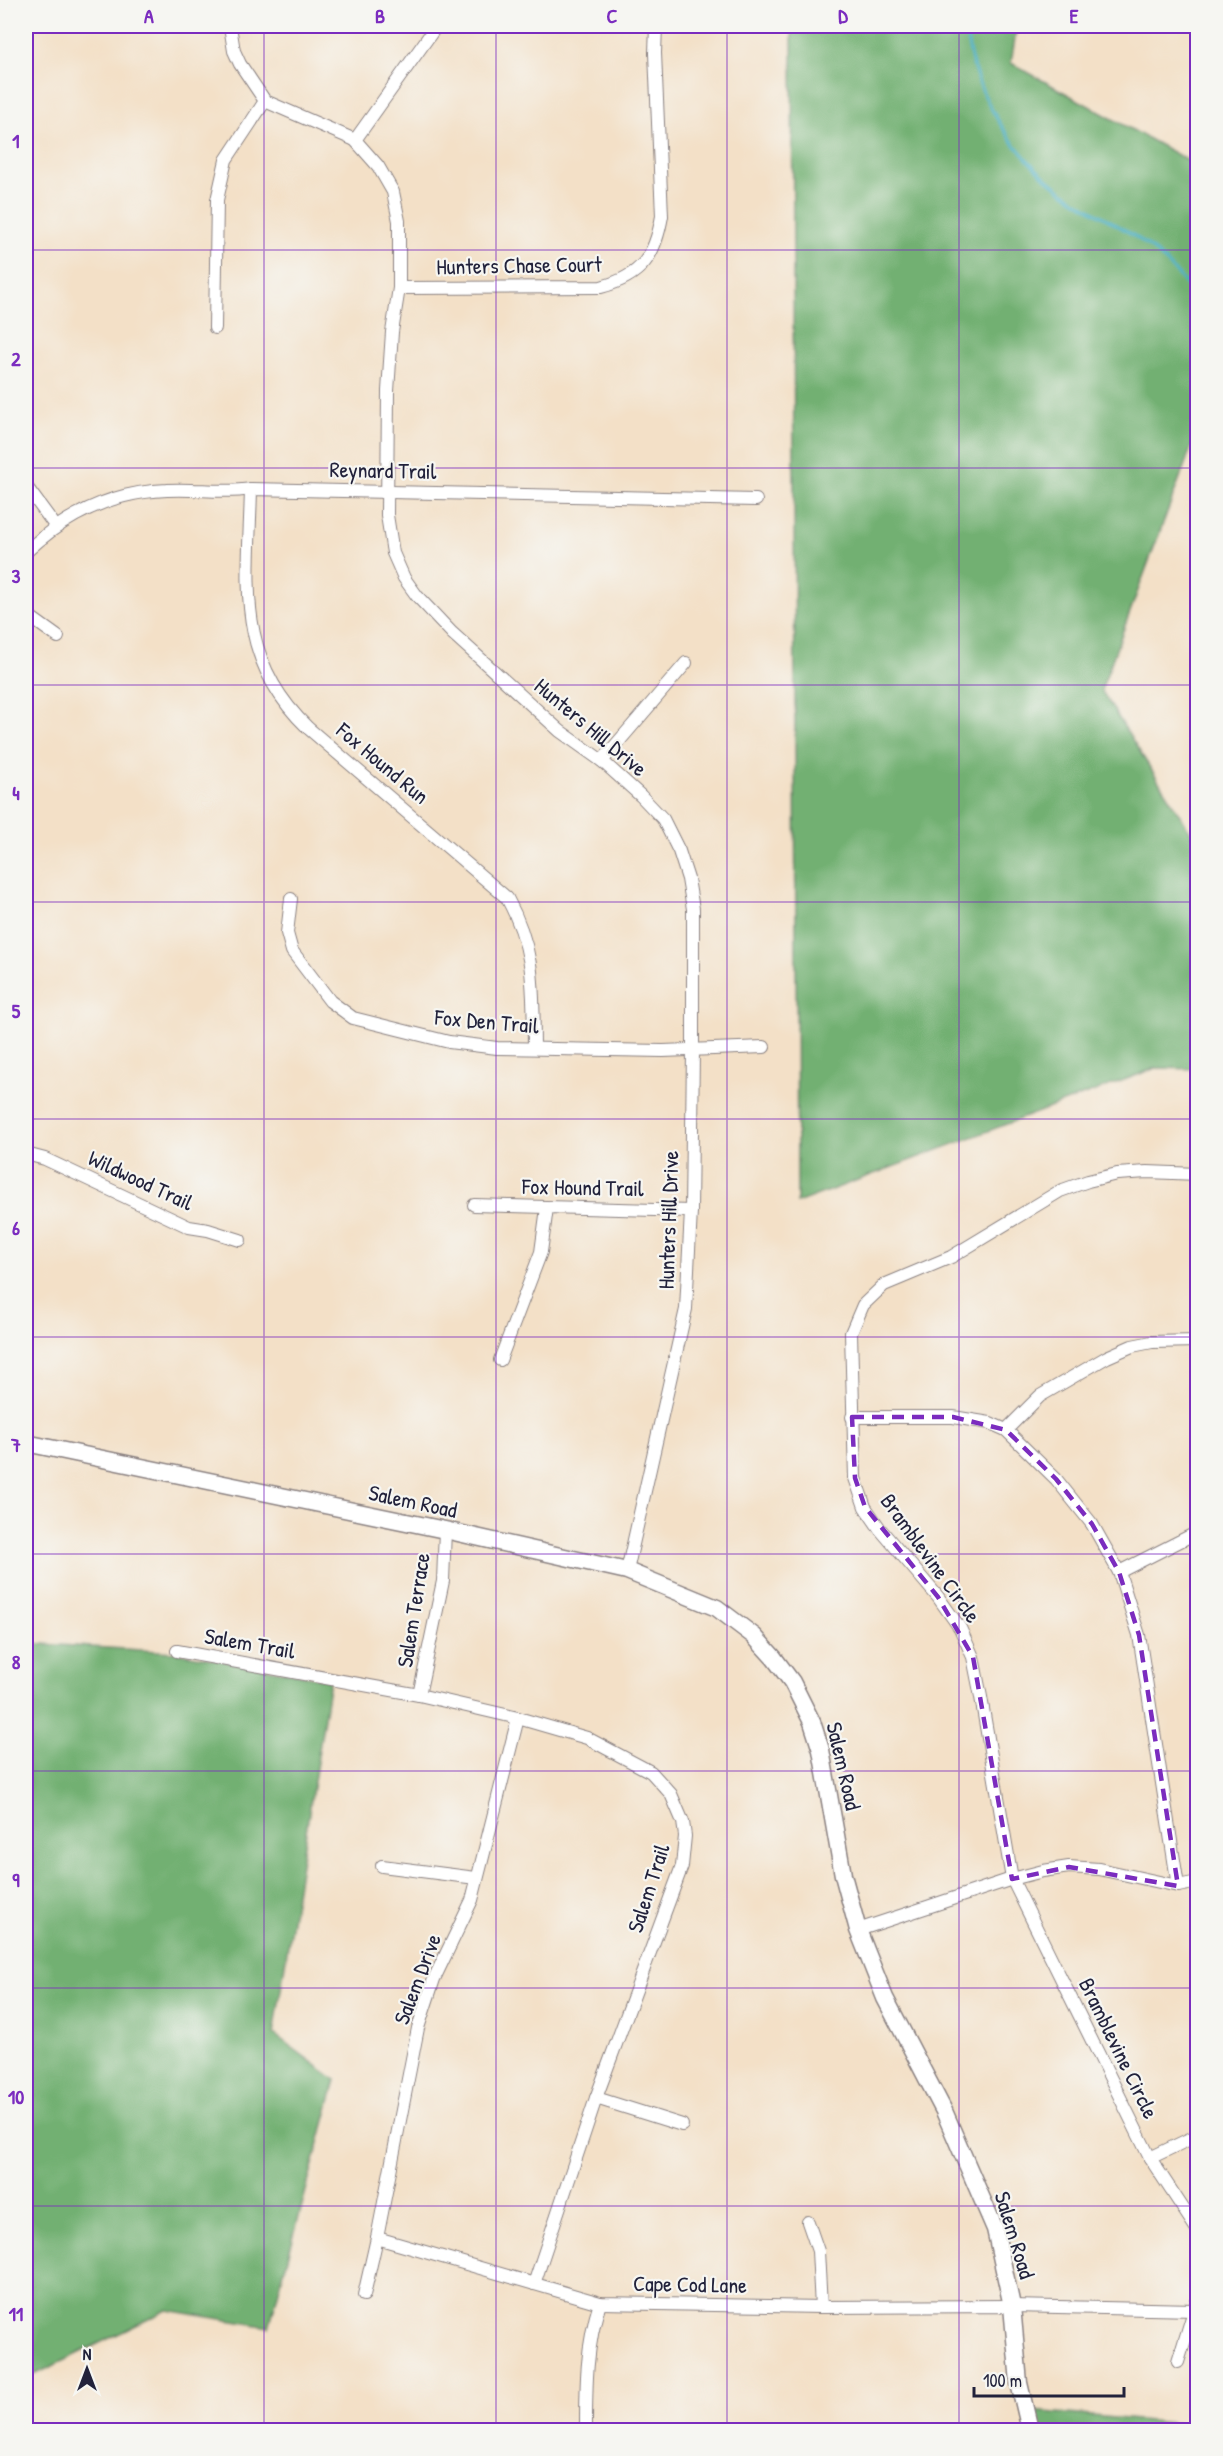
<svg xmlns="http://www.w3.org/2000/svg" width="1223" height="2456" viewBox="0 0 1223 2456" font-family="'Patrick Hand',sans-serif">
  <style>
    .forest { fill: #72b072; stroke: #4a6956; stroke-width: 1.5 }
    .lines { fill: none; stroke-linecap: round; stroke-linejoin: round }
    .stream { stroke: #46aec5; stroke-width: 3 }
    .street-casing { stroke: #8a8181; stroke-width: 14 }
    .secondary-casing { stroke: #8a8181; stroke-width: 19 }
    .street { stroke: #fff; stroke-width: 12 }
    .secondary { stroke: #fff; stroke-width: 16 }
    .marked { fill: none; stroke: #7b2cbf; stroke-width: 4.5; stroke-dasharray: 12 8; stroke-linejoin: round }
    .grid { fill: none; stroke: #7b2cbf; stroke-width: 1.5; stroke-opacity: 0.55 }
    .labels { text-anchor: middle; dominant-baseline: central; stroke-width: 4.5; stroke-linejoin: round; paint-order: stroke }
    .street-label { font-size: 22px; fill: #22223b; stroke: #f6f6f2 }
    .neatline { fill: none; stroke: #7b2cbf; stroke-width: 2 }
    .grid-label { font-size: 20px; text-anchor: middle; font-weight: bold; fill: #7b2cbf }
  </style>
  <rect width="100%" height="100%" fill="#f6f6f2"/>
  <filter id="ink" filterUnits="userSpaceOnUse"><feTurbulence type="fractalNoise" baseFrequency=".0167" numOctaves="2"/><feDisplacementMap in="SourceGraphic" scale="12" xChannelSelector="R" yChannelSelector="G"/><feConvolveMatrix kernelMatrix="1 2 1 2 8 2 1 2 1" color-interpolation-filters="sRGB"/></filter>
  <filter id="wash" filterUnits="userSpaceOnUse"><feTurbulence type="fractalNoise" baseFrequency=".008" numOctaves="4" result="noise"/><feDisplacementMap in="SourceGraphic" scale="24" xChannelSelector="R" yChannelSelector="G"/><feGaussianBlur stdDeviation="1.35" result="paint"/><feColorMatrix in="noise" values="0 0 0 0 0 0 0 0 0 0 0 0 0 0 0 0 0 1.4 0 .05"/><feComposite in="paint" operator="in"/></filter>
  <g filter="url(#wash)">
    <rect width="100%" height="100%" fill="#f3e0c7"/>
    <g class="forest">
      <polygon points="792,26 1017,26 1011,63 1198,166 1197,432 1101,690 1197,842 1197,1069 1156,1068 797,1203"/>
      <polygon points="26,1643 174,1652 330,1680 274,2034 336,2080 269,2327 167,2310 26,2379"/>
      <polygon points="1032,2411 1197,2425 1197,2430 1037,2430"/>
    </g>
    <g class="lines">
      <path class="stream" d="M966 26C970 89 1012 154 1062 191 1089 211 1120 224 1147 245 1166 260 1182 279 1198 298"/>
    </g>
  </g>
  <g filter="url(#ink)">
    <g class="lines">
      <defs>
        <g id="street">
          <polyline points="230,26 234,51 240,64 265,101 355,140 378,166 393,192 399,221 399,288 392,332 388,391 387,515 393,553 404,578 417,596 452,633 560,731 602,761 641,796 663,819 679,851 688,879 693,909 693,1051 691,1211 686,1309 627,1571"/>
          <polyline points="355,140 432,32 435,26"/>
          <path d="M399 288 601 287C642 276 655 256 662 216L655 53 656 26"/>
          <polyline points="215,328 217,200 226,160 265,101"/>
          <polyline points="28,489 56,527"/>
          <path d="M251 489C249 582 234 657 308 728L507 898C536 951 533 990 534 1047"/>
          <path d="M26 552C65 515 113 492 167 490 196 488 223 494 251 489L756 500"/>
          <polyline points="26,614 58,637"/>
          <polyline points="602,761 686,663"/>
          <polyline points="291,899 287,933 292,951 330,1001 353,1018 449,1042 497,1048 663,1051 764,1047"/>
          <polyline points="26,1154 45,1159 189,1227 208,1230 240,1240"/>
          <polyline points="1198,1174 1147,1172 1117,1174 1088,1181 1060,1191 951,1257 884,1285 863,1305 851,1333 855,1478 865,1507 880,1529 938,1597 960,1628 973,1657 981,1697 1012,1879 1150,2158 1198,2231"/>
          <polyline points="474,1205 691,1211"/>
          <polyline points="500,1360 541,1252 547,1208"/>
          <polyline points="852,1417 953,1417 990,1423 1006,1430 1056,1479 1092,1524 1119,1572 1139,1635 1178,1886"/>
          <polyline points="1006,1430 1040,1396 1107,1357 1132,1346 1152,1342 1198,1341"/>
          <polyline points="1119,1572 1198,1532"/>
          <polyline points="177,1651 419,1695 518,1718 587,1738 651,1772 671,1794 683,1822 685,1836 682,1866 596,2098 534,2284"/>
          <polyline points="419,1695 443,1581 445,1530"/>
          <polyline points="382,1866 476,1878"/>
          <polyline points="858,1930 1012,1879 1043,1871 1069,1867 1099,1869 1178,1886 1198,1882"/>
          <polyline points="596,2098 682,2125"/>
          <polyline points="1150,2158 1198,2135"/>
          <polyline points="808,2222 818,2251 821,2307"/>
          <polyline points="377,2238 600,2303 821,2307 1012,2306 1195,2310"/>
          <polyline points="364,2295 377,2238 418,2028 434,1979 472,1900 518,1718"/>
          <polyline points="1178,2362 1198,2298"/>
          <path d="M586 2430C586 2386 586 2345 600 2303"/>
        </g>
        <polyline id="secondary" points="26,1443 445,1530 627,1571 717,1608 754,1636 774,1658 792,1682 812,1722 821,1750 843,1875 858,1930 885,1998 944,2111 995,2229 1012,2306 1019,2383 1030,2430"/>
      </defs>
      <use href="#street" class="street-casing"/>
      <use href="#secondary" class="secondary-casing"/>
      <use href="#street" class="street"/>
      <use href="#secondary" class="secondary"/>
    </g>
  </g>
  <path class="marked" d="M852 1417H953L1006 1430 1056 1479 1092 1524 1119 1572 1139 1635 1178 1886 1069 1867 1012 1879 973 1657 938 1597 865 1507 855 1478Z"/>
  <path class="grid" d="M264 26V2430M496 26V2430M727 26V2430M959 26V2430M26 250H1198M26 468H1198M26 685H1198M26 902H1198M26 1119H1198M26 1337H1198M26 1554H1198M26 1771H1198M26 1988H1198M26 2206H1198"/>
  <g class="labels">
    <g class="street-label">
      <text transform="translate(519 265) rotate(-1)">Hunters Chase Court</text>
      <text transform="translate(383 470) rotate(1)">Reynard Trail</text>
      <text transform="translate(591 727) rotate(40)">Hunters Hill Drive</text>
      <text transform="translate(383 763) rotate(40)">Fox Hound Run</text>
      <text transform="translate(487 1021) rotate(5)">Fox Den Trail</text>
      <text transform="translate(141 1180) rotate(25)">Wildwood Trail</text>
      <text transform="translate(583 1187) rotate(1)">Fox Hound Trail</text>
      <text transform="translate(668 1220) rotate(-88)">Hunters Hill Drive</text>
      <text transform="translate(413 1501) rotate(12)">Salem Road</text>
      <text transform="translate(931 1558) rotate(54)">Bramblevine Circle</text>
      <text transform="translate(413 1610) rotate(-81)">Salem Terrace</text>
      <text transform="translate(250 1643) rotate(10)">Salem Trail</text>
      <text transform="translate(844 1766) rotate(77)">Salem Road</text>
      <text transform="translate(648 1888) rotate(-72)">Salem Trail</text>
      <text transform="translate(417 1979) rotate(-69)">Salem Drive</text>
      <text transform="translate(1119 2048) rotate(64)">Bramblevine Circle</text>
      <text transform="translate(1015 2235) rotate(73)">Salem Road</text>
      <text transform="translate(690 2284) rotate(1)">Cape Cod Lane</text>
    </g>
  </g>
  <rect width="1223" height="2456" fill="none" stroke="#f6f6f2" stroke-width="66"/>
  <g transform="translate(87 2369)" stroke="#f6f6f2" stroke-width="4.5" paint-order="stroke">
  <path d="M0-4.5L10 22L0 15L-10 22Z" fill="#22223b"/>
  <text y="-9" font-size="16" font-weight="bold" text-anchor="middle" fill="#22223b">N</text>
  </g>
  <path d="M974 2387v9h150v-9" fill="none" stroke="#22223b" stroke-width="3"/>
  <text x="983" y="2387" font-size="18" fill="#22223b" stroke="#f6f6f2" stroke-width="4.5" paint-order="stroke">100 m</text>
  <rect x="33" y="33" width="1157" height="2390" class="neatline"/>
  <g class="grid-label">
    <text x="149" y="23">A</text>
    <text x="380" y="23">B</text>
    <text x="612" y="23">C</text>
    <text x="843" y="23">D</text>
    <text x="1074" y="23">E</text>
    <text x="16" y="148">1</text>
    <text x="16" y="366">2</text>
    <text x="16" y="583">3</text>
    <text x="16" y="800">4</text>
    <text x="16" y="1018">5</text>
    <text x="16" y="1235">6</text>
    <text x="16" y="1452">7</text>
    <text x="16" y="1669">8</text>
    <text x="16" y="1887">9</text>
    <text x="16" y="2104">10</text>
    <text x="16" y="2321">11</text>
  </g>
</svg>
